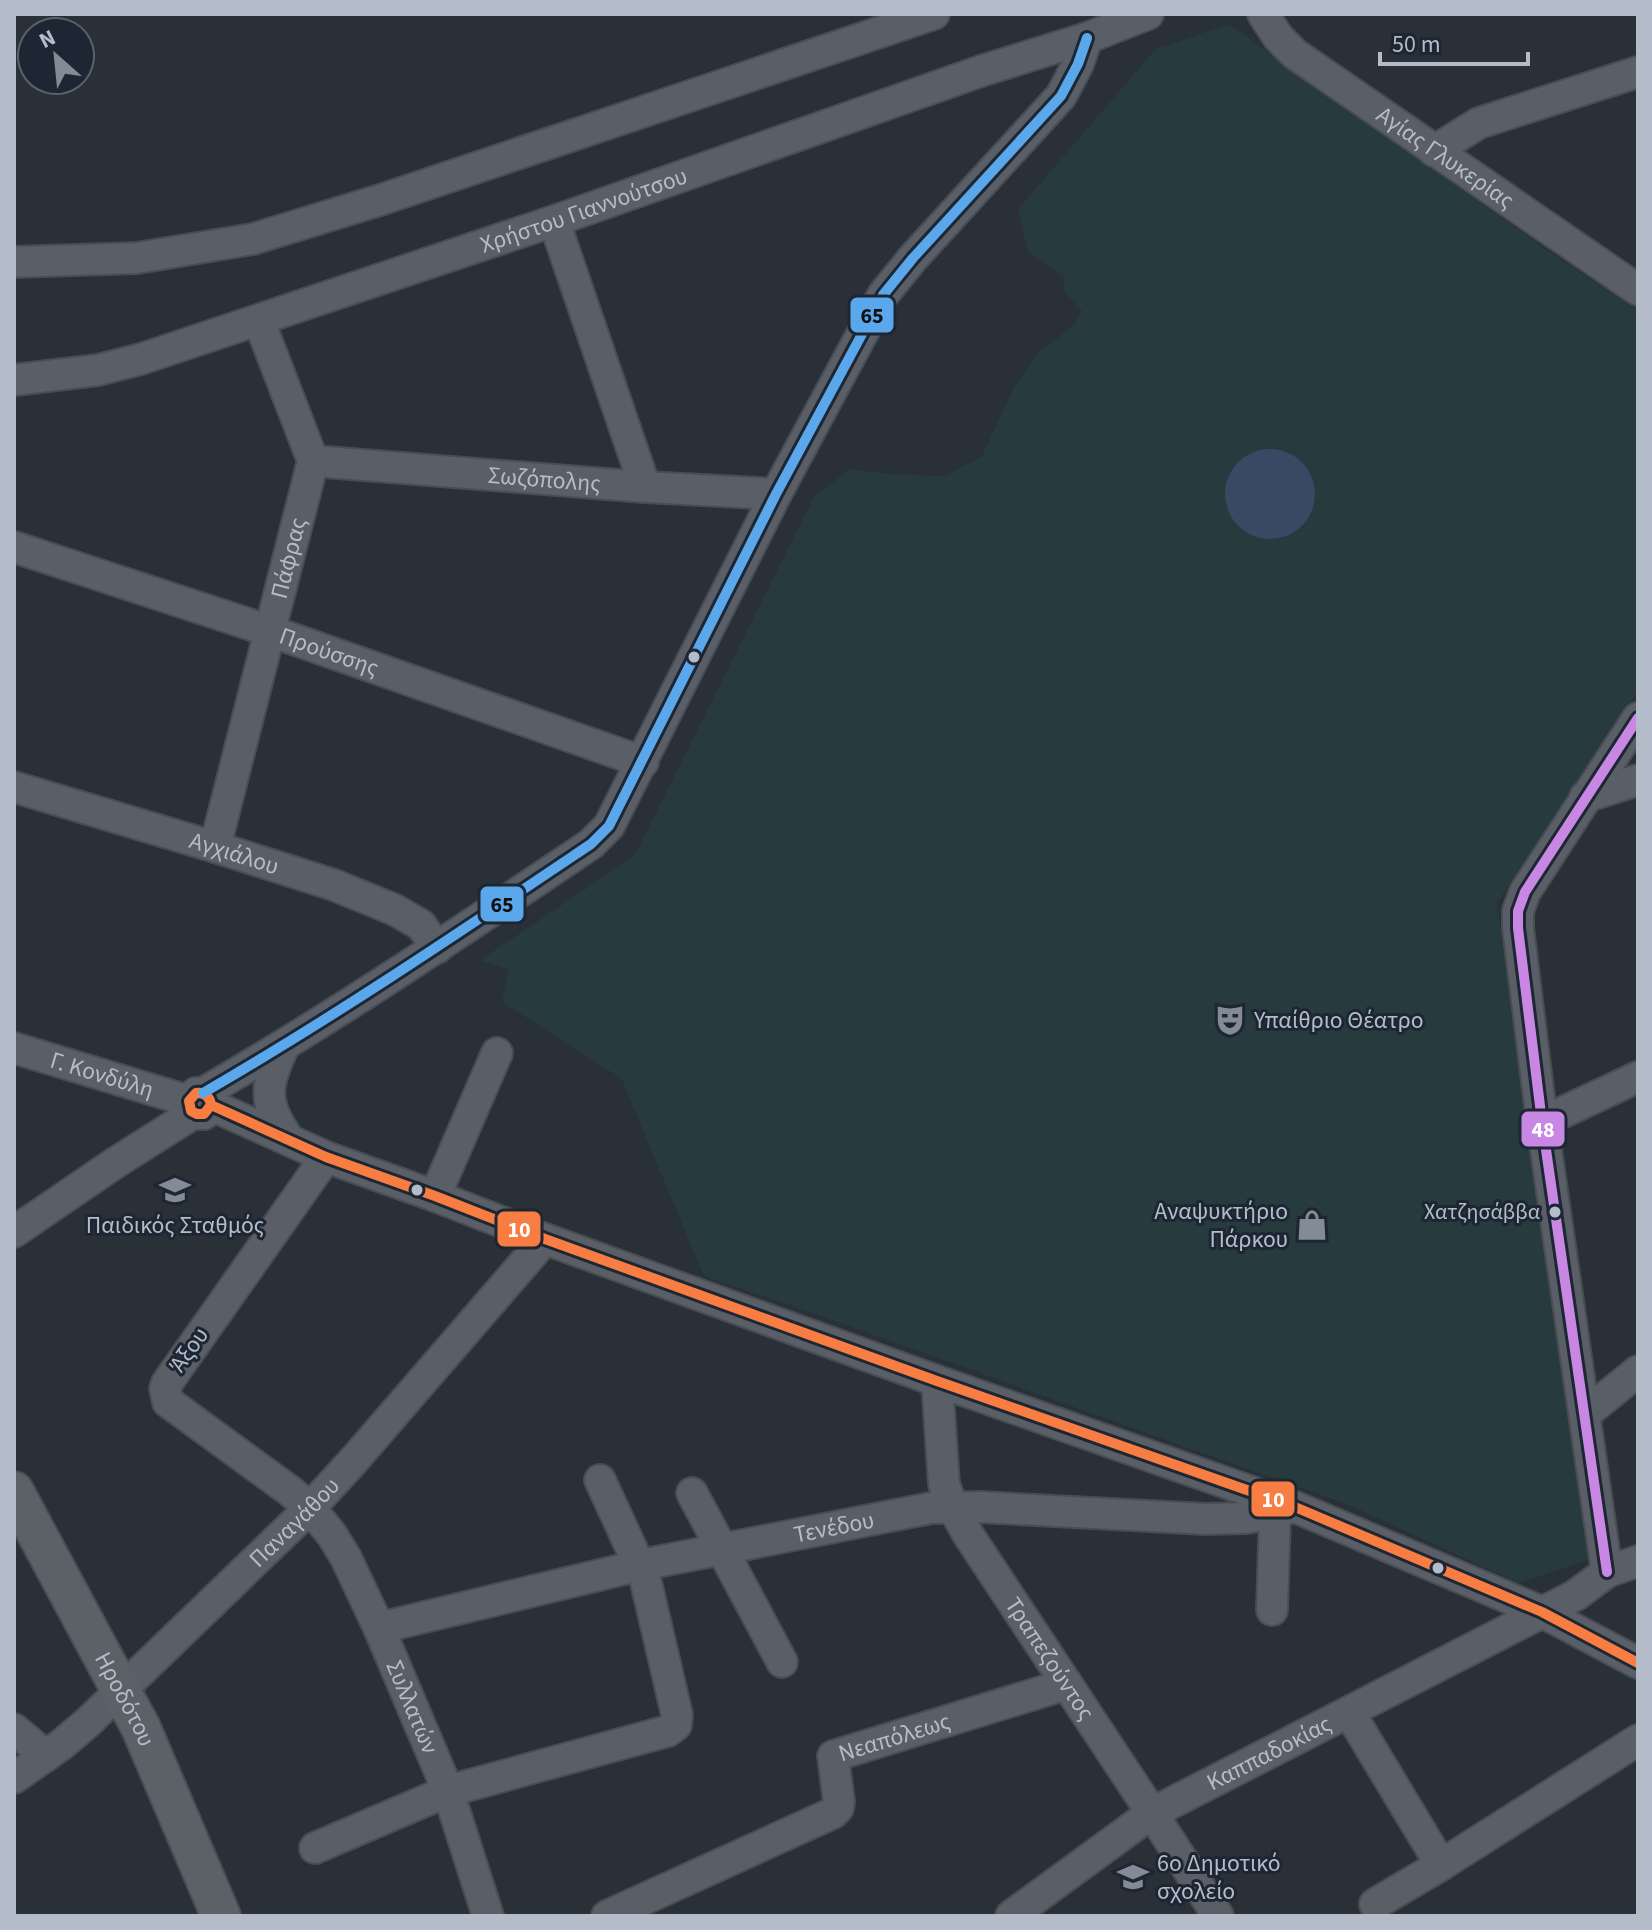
<svg xmlns="http://www.w3.org/2000/svg" width="1652" height="1930" viewBox="0 0 1652 1930" font-family="'Source Sans 3',sans-serif">
  <style>
    .green { fill: #273a3e }
    .water { fill: #384963 }
    .lines { fill: none; stroke-linecap: round; stroke-linejoin: round }
    .minor-casing { stroke: #484c53; stroke-width: 34 }
    .major-casing { stroke: #484c55; stroke-width: 42 }
    .minor { stroke: #5a5e66; stroke-width: 30 }
    .major { stroke: #5c6168; stroke-width: 38 }
    .bus-1-casing { stroke: #1d2633; stroke-width: 16 }
    .bus-2-casing { stroke: #1d2633; stroke-width: 16 }
    .bus-3-casing { stroke: #1d2633; stroke-width: 16 }
    .bus-1 { stroke: #f77d43; stroke-width: 10 }
    .bus-2 { stroke: #5aa8eb; stroke-width: 10 }
    .bus-3 { stroke: #c787e3; stroke-width: 10 }
    .bus-dot { fill: #b4bcc9; stroke: #1d2633; stroke-width: 3 }
    .labels { text-anchor: middle; dominant-baseline: central; stroke-width: 6; stroke-linejoin: round; paint-order: stroke }
    .bus-label { font-size: 22px; fill: #b4bcc9; stroke: #1d2633; text-anchor: end }
    .street-label { font-size: 24px; fill: #b4bcc9; stroke: #1d2633 }
    .poi-label { font-size: 24px; fill: #b4bcc9; stroke: #1d2633; text-anchor: start }
    .line-badge { stroke: #1d2633; stroke-width: 3 }
    .badge-label { font-size: 22px; text-anchor: middle; font-weight: bold; fill: #fff }
    .pale-badge-label { font-size: 22px; text-anchor: middle; font-weight: bold; fill: #111 }
  </style>
  <rect width="100%" height="100%" fill="#2a3038"/>
  <path class="green" d="M1229 24 1544 248 1638 311V691L1497 903 1536 1198 1557 1328 1596 1557 1518 1583 1356 1508 1305 1489C1104 1419 905 1344 704 1276L621 1078 502 1002 508 970 480 960 629 860 638 849 814 497 850 469 888 474 946 476 982 456 1014 387 1037 354 1074 325 1082 311 1065 292 1063 277 1028 252 1018 209 1156 49Z"/>
  <circle class="water" cx="1270" cy="494" r="45"/>
  <g class="lines">
    <defs>
      <g id="minor">
        <path id="s1" d="M1263 14 1278 37 1295 54 1638 290"/>
        <polyline points="1434,151 1479,123 1638,72"/>
        <polyline points="554,221 645,487"/>
        <polyline points="14,262 137,258 253,239 380,200 934,14"/>
        <path id="s2" d="M14 380 98 370 141 359 554 221 984 70 1087 38 1148 14"/>
        <path id="s3" d="M313 461 645 487 776 494"/>
        <path id="s4" d="M14 547 270 631 643 762"/>
        <path id="s5" d="M14 787 215 847 334 885 395 910 421 925 437 948"/>
        <polyline points="1585,797 1638,780"/>
        <path id="s6" d="M215 847 313 461 259 321"/>
        <path d="M284 1046C264 1087 263 1104 290 1141"/>
        <path id="s7" d="M14 1048 189 1101"/>
        <path d="M203 1093C336 1016 463 930 591 844L609 826 776 494 883 295 913 258 1061 96 1078 64 1087 38"/>
        <path d="M211 1105 204 1114H197L191 1111 189 1101 196 1093C205 1092 210 1097 211 1105L326 1157 435 1196 545 1239 937 1381 1295 1507 1542 1612 1638 1663"/>
        <polyline points="1542,1122 1638,1077"/>
        <path id="s8" d="M326 1157 167 1383 165 1389 168 1402 290 1491 310 1508 332 1535 346 1558 379 1628 448 1791 488 1916"/>
        <polyline points="435,1196 497,1053"/>
        <polyline points="14,1232 115,1163 194,1113"/>
        <path id="s9" d="M937 1381 944 1484 952 1506 969 1536 1152 1813 1218 1916"/>
        <polyline points="1585,1414 1638,1371"/>
        <polyline points="692,1493 782,1662"/>
        <polyline points="1607,1572 1542,1122 1518,928 1518,911 1525,892 1638,718"/>
        <polyline points="1272,1610 1275,1513"/>
        <path id="s10" d="M379 1628 641 1565 931 1508 980 1507 1206 1519 1247 1518 1295 1507"/>
        <polyline points="1349,1712 1441,1865"/>
        <polyline points="14,1729 46,1756"/>
        <path id="s11" d="M14 1778 61 1745 87 1723 310 1508 355 1459 545 1239"/>
        <polyline points="315,1848 448,1791 668,1731 676,1725 677,1715 645,1578 600,1480"/>
        <polyline points="1375,1904 1441,1865 1638,1740"/>
        <path id="s12" d="M607 1916 833 1813 838 1808 839 1802 833 1756 1067 1684"/>
        <path id="s13" d="M1011 1916 1152 1813 1576 1595 1607 1572 1638 1561"/>
      </g>
      <g id="major">
        <path id="s14" d="M14 1491 141 1728 221 1916"/>
      </g>
    </defs>
    <use href="#minor" class="minor-casing"/>
    <use href="#major" class="major-casing"/>
    <use href="#minor" class="minor"/>
    <use href="#major" class="major"/>
    <defs>
      <path id="bus-1" d="M211 1105 204 1114H197L191 1111 189 1101 196 1093C205 1092 210 1097 211 1105L326 1157 435 1196 545 1239 937 1381 1295 1507 1542 1612 1638 1663"/>
      <path id="bus-2" d="M203 1093C336 1016 463 930 591 844L609 826 776 494 883 295 913 258 1061 96 1078 64 1087 38"/>
      <polyline id="bus-3" points="1607,1572 1542,1122 1518,928 1518,911 1525,892 1638,718"/>
    </defs>
    <use href="#bus-1" class="bus-1-casing"/>
    <use href="#bus-2" class="bus-2-casing"/>
    <use href="#bus-3" class="bus-3-casing"/>
    <use href="#bus-1" class="bus-1"/>
    <use href="#bus-2" class="bus-2"/>
    <use href="#bus-3" class="bus-3"/>
  </g>
  <defs>
    <symbol id="theatre-bare" viewBox="-9 -9 18 18"><path d="M-5-5.5Q0-4 5-5.5V0Q5 5 0 6Q-5 5-5 0ZM-3.3-2.5H-1v1.5H-3.3ZM1-2.5H3.3v1.5H1ZM-2.8 1Q0 5.5 2.8 1Z" fill="#848b96" stroke="#1d2633" stroke-width="2.5" paint-order="stroke"/></symbol>
    <symbol id="school-bare" viewBox="-9 -9 18 18"><path d="M0-5L7-2L0 1L-7-2ZM-4 1L0 2.5L4 1V4Q0 6-4 4Z" fill="#848b96" stroke="#1d2633" stroke-width="2.5" paint-order="stroke"/></symbol>
    <symbol id="shop-bare" viewBox="-9 -9 18 18"><path d="M-5-2.5h2.3a2.7 3.5 0 0 1 5.4 0H5L5.5 6h-11ZM-1.5-2.5h3a1.5 2.3 0 0 0-3 0Z" fill="#848b96" stroke="#1d2633" stroke-width="2.5" paint-order="stroke"/></symbol>
  </defs>
  <g fill-rule="evenodd">
    <use href="#theatre-bare" x="1208" y="998" width="44" height="44"/>
    <use href="#school-bare" x="153" y="1168" width="44" height="44"/>
    <use href="#shop-bare" x="1290" y="1203" width="44" height="44"/>
    <use href="#school-bare" x="1111" y="1855" width="44" height="44"/>
  </g>
  <g class="bus-dot">
    <circle cx="694" cy="657" r="7"/>
    <circle cx="417" cy="1190" r="7"/>
    <circle cx="1555" cy="1212" r="7"/>
    <circle cx="1438" cy="1568" r="7"/>
  </g>
  <g class="labels">
    <g class="bus-label">
      <text x="1540" y="1212">Χατζησάββα</text>
    </g>
    <g class="street-label">
      <text stroke="none"><textPath href="#s1" startOffset="234">Αγίας Γλυκερίας</textPath></text>
      <text stroke="none"><textPath href="#s2" startOffset="596">Χρήστου Γιαννούτσου</textPath></text>
      <text stroke="none"><textPath href="#s3" startOffset="232">Σωζόπολης</textPath></text>
      <text stroke="none"><textPath href="#s6" startOffset="298">Πάφρας</textPath></text>
      <text stroke="none"><textPath href="#s4" startOffset="332">Προύσσης</textPath></text>
      <text stroke="none"><textPath href="#s5" startOffset="230">Αγχιάλου</textPath></text>
      <text stroke="none"><textPath href="#s7" startOffset="92">Γ. Κονδύλη</textPath></text>
      <text transform="translate(189 1350) rotate(-55)">Άξου</text>
      <text stroke="none"><textPath href="#s11" startOffset="380">Παναγάθου</textPath></text>
      <text stroke="none"><textPath href="#s10" startOffset="466">Τενέδου</textPath></text>
      <text stroke="none"><textPath href="#s9" startOffset="308">Τραπεζούντος</textPath></text>
      <text stroke="none"><textPath href="#s14" startOffset="236">Ηροδότου</textPath></text>
      <text stroke="none"><textPath href="#s8" startOffset="698">Συλλατών</textPath></text>
      <text stroke="none"><textPath href="#s12" startOffset="372">Νεαπόλεως</textPath></text>
      <text stroke="none"><textPath href="#s13" startOffset="306">Καππαδοκίας</textPath></text>
    </g>
    <g class="poi-label">
      <text x="1254" y="1020">Υπαίθριο Θέατρο</text>
      <text x="1288" y="1211" text-anchor="end">Αναψυκτήριο<tspan x="1288" dy="28">Πάρκου</tspan></text>
      <text x="175" y="1225" text-anchor="middle">Παιδικός Σταθμός</text>
      <text x="1157" y="1863">6ο Δημοτικό<tspan x="1157" dy="28">σχολείο</tspan></text>
    </g>
  </g>
  <g class="line-badge">
    <rect x="849" y="296" width="46" height="38" rx="8" fill="#5aa8eb"/>
    <rect x="479" y="885" width="46" height="38" rx="8" fill="#5aa8eb"/>
    <rect x="1520" y="1110" width="46" height="38" rx="8" fill="#c787e3"/>
    <rect x="496" y="1210" width="46" height="38" rx="8" fill="#f77d43"/>
    <rect x="1250" y="1480" width="46" height="38" rx="8" fill="#f77d43"/>
  </g>
  <g class="badge-label">
    <text x="1543" y="1137">48</text>
    <text x="519" y="1237">10</text>
    <text x="1273" y="1507">10</text>
  </g>
  <g class="pale-badge-label">
    <text x="872" y="323">65</text>
    <text x="502" y="912">65</text>
  </g>
  <rect width="1652" height="1930" fill="none" stroke="#b4bcc9" stroke-width="32"/>
  <g transform="translate(56 56) rotate(333)"><circle r="38" fill="#1d2633" stroke="#59626f" stroke-width="2"/>
  <path d="M0-6L14 30L0 20L-14 30Z" fill="#848b96"/>
  <text y="-12" font-size="22" font-weight="bold" text-anchor="middle" fill="#b4bcc9">N</text>
  </g>
  <path d="M1380 52v12h148v-12" fill="none" stroke="#b4bcc9" stroke-width="4"/>
  <text x="1392" y="52" font-size="24" fill="#b4bcc9" stroke="#1d2633" stroke-width="6" paint-order="stroke">50 m</text>
</svg>
